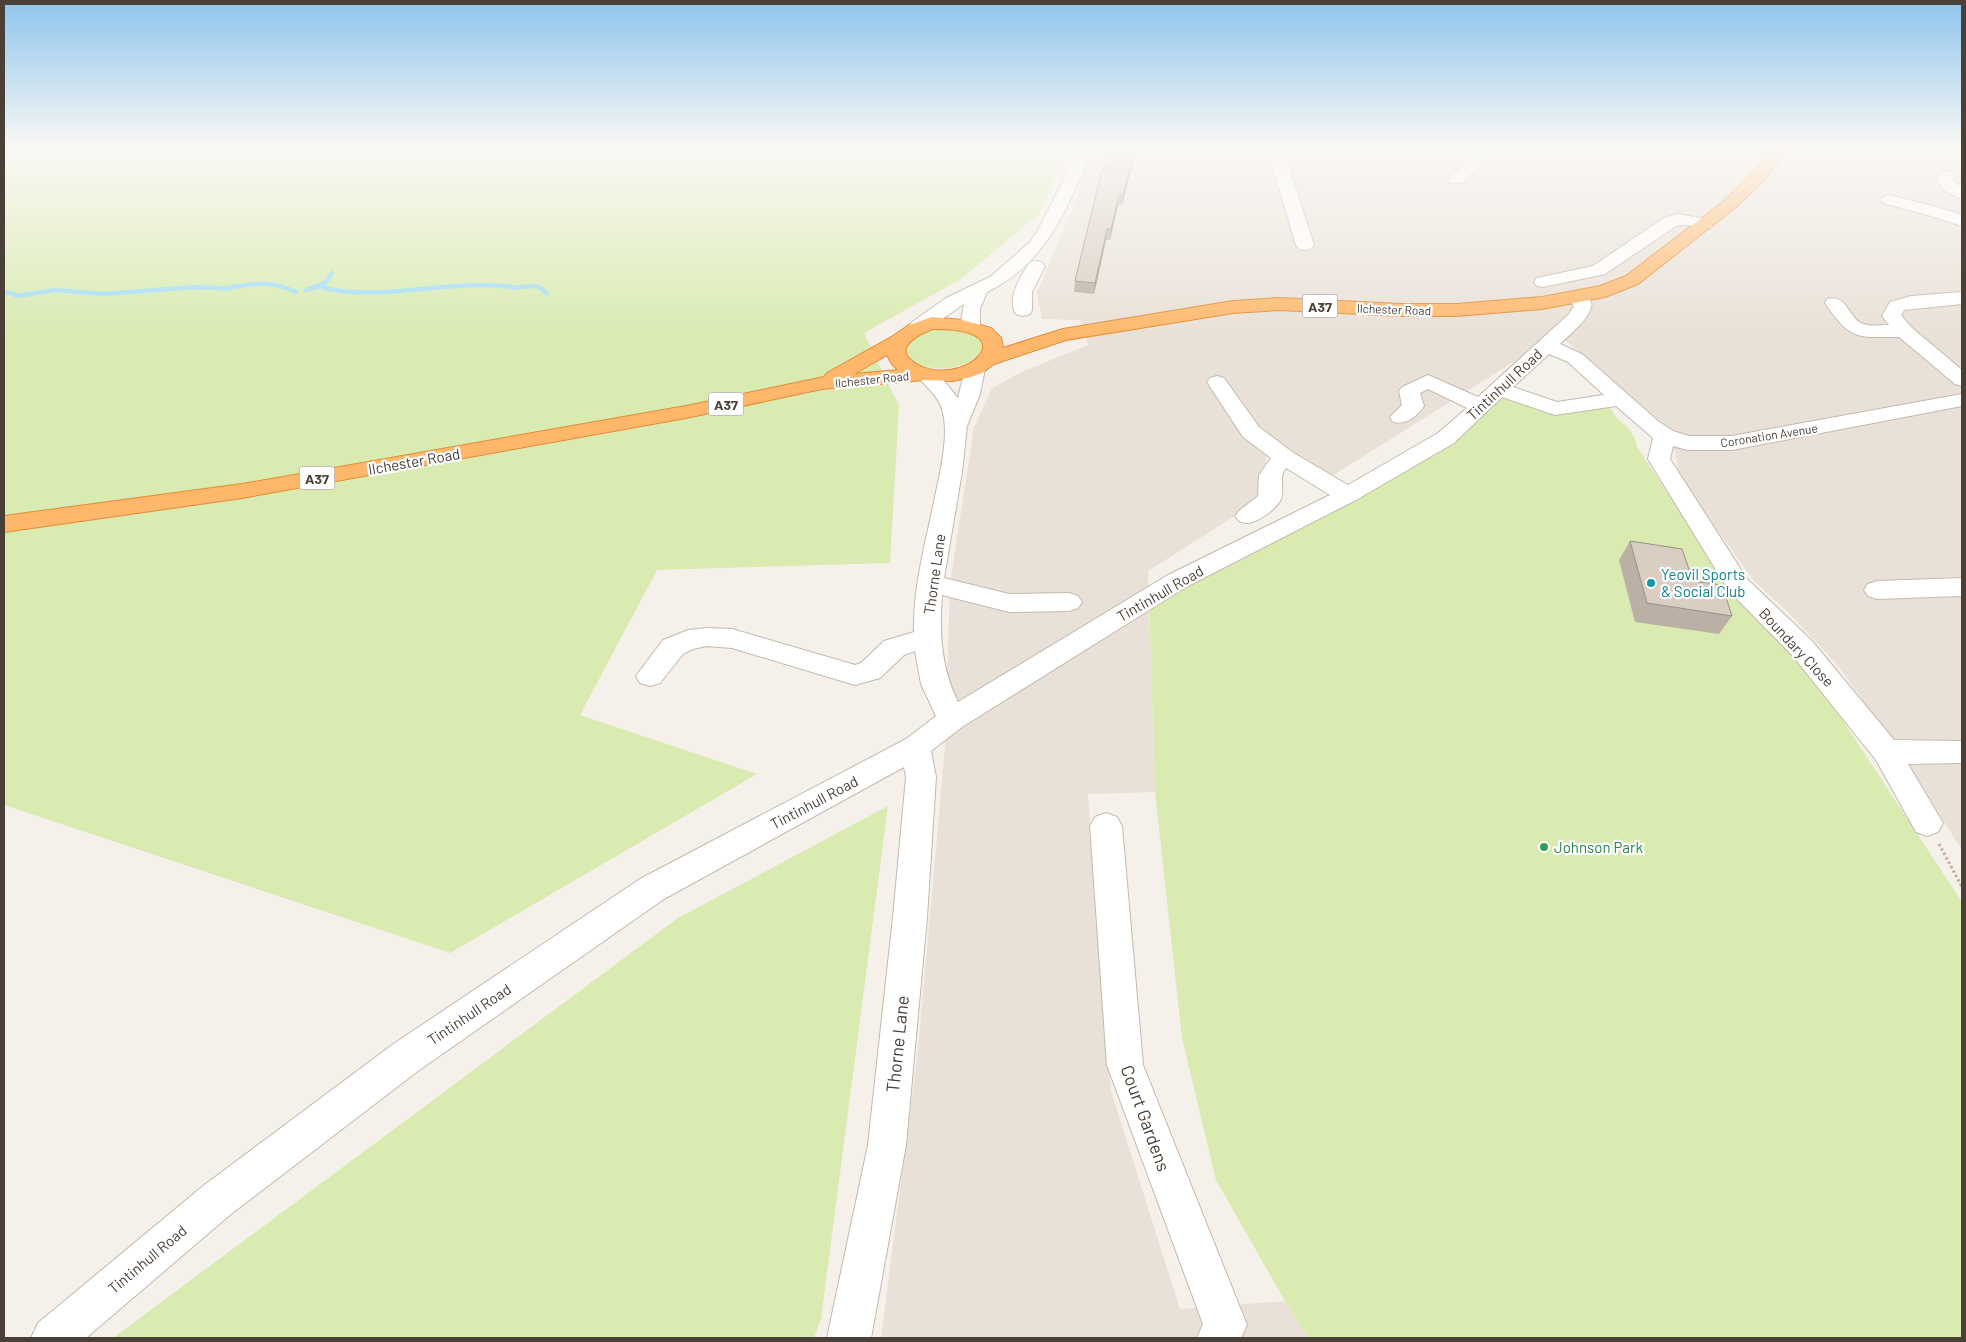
<svg xmlns="http://www.w3.org/2000/svg" width="1966" height="1342" viewBox="0 0 1966 1342" font-family="Barlow,sans-serif">
  <style>
    .residential { fill: #e9e1d7 }
    .green { fill: #d9ebb1 }
    .lines { fill: none; stroke-linecap: round; stroke-linejoin: round }
    .stream { stroke: #a4def3; stroke-width: 4.5 }
    .minor-casing { stroke: #c4b9ae; stroke-width: 2 }
    .highway-casing { stroke: #e38b35; stroke-width: 2 }
    .path { stroke: #c4b09c; stroke-width: 3; stroke-dasharray: 2.5 2.5; stroke-linecap: butt }
    .minor { fill: #fff; fill-rule: evenodd }
    .highway { fill: #ffb86b; fill-rule: evenodd }
    .wall { fill: #bbb0a6 }
    .shaded-wall { fill: #999087 }
    .building { fill: #dacdc1; stroke: #999087 }
    .culture-dot { fill: #0f9aa8; stroke: #fff; stroke-width: 2 }
    .leisure-dot { fill: #2e9e5b; stroke: #fff; stroke-width: 2 }
    .labels { text-anchor: middle; dominant-baseline: central; stroke-width: 4.5; stroke-linejoin: round; paint-order: stroke }
    .far-street-label { font-size: 12px; fill: #4a4037; stroke: #fff }
    .shield { fill: #fff; stroke: #807973; stroke-width: 1 }
    .shield-label { font-size: 14px; font-weight: bold; fill: #4a4037 }
    .street-label { font-size: 15px; fill: #4a4037; stroke: #fff }
    .culture-label { font-size: 15px; fill: #0d838f; stroke: #fff; text-anchor: start }
    .leisure-label { font-size: 15px; fill: #27864d; stroke: #fff; text-anchor: start }
    .near-street-label { font-size: 18px; fill: #4a4037; stroke: #fff }
  </style>
  <rect width="100%" height="100%" fill="#f5f0e9"/>
  <polygon class="residential" points="1095,148 1962,148 1962,850 1899,750 1839,667 1789,613 1754,581 1679,477 1676,455 1664,424 1558,334 1332,476 1285,448 1266,458 1263,498 1148,571 1155,792 1088,794 1111,1091 1180,1309 1285,1301 1309,1338 881,1338 918,1050 945,746 950,583 974,428 992,388 1022,372 1088,345 1080,320 1042,319 1037,292 1071,212"/>
  <g class="green">
    <polygon points="4,148 1068,148 1040,213 961,279 864,333 899,406 890,563 657,570 580,715 757,774 450,953 4,805"/>
    <path d="M937 328C944 329 953 328 960 330 1012 343 962 378 923 366 914 363 906 358 905 348L913 336Z"/>
    <path d="M1499 389 1555 409 1606 401C1610 407 1615 417 1620 421 1630 429 1635 434 1637 447L1702 545 1801 657 1962 902V1338H1309L1285 1301 1216 1180 1182 1038 1155 792 1149 597 1446 438Z"/>
    <polygon points="888,806 821,1319 814,1338 113,1338 678,918"/>
  </g>
  <g class="lines">
    <g class="stream">
      <path d="M317 286C377 304 450 278 512 287 520 289 530 284 538 287 542 288 544 291 547 294"/>
      <polyline points="306,290 324,284 332,273"/>
      <path d="M4 293H11L17 296 55 290 104 294 196 287C205 289 214 286 223 289 252 284 268 279 296 292"/>
    </g>
    <defs>
      <g id="minor">
        <path d="M1080 148H1094C1067 206 1049 262 987 292L980 309V327L977 331 970 333 963 331 960 327 964 304 926 330 919 332 912 330 909 326 912 322 946 298 990 277 1029 243 1037 232Z"/>
        <polygon points="1275,148 1289,148 1288,164 1314,245 1311,249 1305,250 1299,249 1296,245 1272,164"/>
        <polygon points="1483,148 1498,148 1462,183 1450,183 1448,180 1450,177"/>
        <polygon points="1947,171 1953,173 1955,176 1952,179 1962,188 1962,199 1945,191 1936,179 1941,173"/>
        <polygon points="1889,195 1940,208 1962,215 1962,226 1928,215 1883,203 1881,200 1883,197"/>
        <path d="M1677 214 1711 220 1713 224 1711 228C1699 230 1688 222 1676 226L1605 274 1543 287 1537 286 1534 282 1537 278 1593 266 1664 218Z"/>
        <path d="M1036 261 1042 262 1045 266 1032 292V310L1030 314 1023 316 1016 314C1006 299 1021 275 1030 262Z"/>
        <path d="M1577 292C1613 301 1572 332 1560 344L1582 354 1658 421 1673 431 1689 436H1732L1962 394V406L1732 450H1687L1673 446 1670 459 1747 579 1812 641 1894 740 1962 741V763L1908 764 1943 823 1938 832 1927 836 1916 832 1876 760 1792 655 1729 591 1648 459 1653 438 1616 406 1555 415 1502 397 1454 443 1356 500 1186 587 962 727 931 751 936 777 927 917 906 1145 871 1338H827L868 1145 893 917 906 777 904 767 664 899 418 1071 231 1214 86 1338H31L38 1323 203 1186 392 1045 640 879 906 739 936 716 921 684 915 651 904 655 880 678 855 685 732 648 707 646 693 649 683 654 660 683 650 686 640 683 636 676 663 640 688 630 707 628 732 629 855 665 861 663 884 641 914 632C913 588 925 545 934 502 939 475 952 430 940 404 935 393 923 384 916 374L919 370C937 365 947 386 958 398L965 369 968 365 975 363 982 365 985 369 980 394 967 426 962 472 944 578 1009 594 1069 593 1078 596 1082 602 1078 608 1069 611 1009 612 942 595C939 632 941 668 958 702L1168 575 1330 495 1286 468C1278 478 1285 488 1281 499 1278 508 1256 524 1246 523 1244 523 1241 522 1239 521L1235 516 1239 511 1258 496 1259 475 1271 458 1243 437 1207 382 1210 378 1217 376 1224 378 1259 427 1292 452 1348 485 1438 433 1467 408 1428 389 1420 393 1424 406C1416 417 1407 425 1393 422L1390 417 1402 405 1399 391 1402 387 1428 375 1478 397 1569 314 1574 306 1568 298 1570 294ZM1549 354 1568 362 1604 395 1557 402 1513 387Z"/>
        <path d="M1962 292V304L1904 310 1901 315 1911 327 1962 370V386L1955 384 1899 337C1856 337 1851 341 1825 303L1827 299C1847 294 1847 315 1861 323 1869 327 1880 325 1889 325L1882 316 1890 302 1911 296Z"/>
        <polygon points="1962,578 1962,596 1877,599 1868,596 1864,590 1868,584 1877,581"/>
        <polygon points="1106,813 1117,817 1122,826 1143,1065 1247,1325 1241,1338 1197,1338 1203,1324 1107,1065 1090,826 1095,817"/>
      </g>
      <path id="highway" d="M1775 148H1790L1762 182 1736 207 1638 284 1605 297 1542 309 1457 316H1401L1279 310 1233 313 1066 340 994 364 982 373 971 377 952 381 924 380 822 389 686 418 242 498 4 532V516L242 484 686 406 824 377 827 373 893 336 909 325 932 317 962 320 991 328 1001 338 1003 348 1063 329 1233 301 1279 298 1401 304H1457L1542 297 1600 286 1626 276 1724 201 1750 176ZM933 329C1033 328 960 392 915 363 891 348 919 334 933 329ZM887 355 892 364 898 370 854 374Z"/>
    </defs>
    <use href="#minor" class="minor-casing"/>
    <use href="#highway" class="highway-casing"/>
    <polyline class="path" points="1939,844 1962,887"/>
    <use href="#minor" class="minor"/>
    <use href="#highway" class="highway"/>
  </g>
  <g class="wall">
    <polygon points="1136,150 1122,205 1118,205 1110,240 1106,240 1094,294 1074,292 1075,281"/>
    <polygon points="1630,541 1693,581 1732,616 1719,634 1635,622 1619,560"/>
  </g>
  <g class="shaded-wall">
    <polygon points="1135,148 1137,148 1136,150 1122,205 1123,195"/>
    <polygon points="1119,194 1118,205 1110,240 1111,229"/>
    <polygon points="1107,229 1106,240 1094,294 1095,283"/>
  </g>
  <g class="building">
    <polygon points="1114,148 1135,148 1123,195 1119,194 1111,229 1107,229 1095,283 1075,281 1101,174 1104,166 1109,167"/>
    <polygon points="1630,541 1682,549 1693,581 1722,585 1732,616 1647,603"/>
  </g>
  <linearGradient id="sky" x2="0" y2="1"><stop stop-color="#8dc5ec"/><stop offset="0.44" stop-color="#faf8f5"/><stop offset="1" stop-color="#faf8f5" stop-opacity="0"/></linearGradient>
  <rect width="1966" height="336" fill="url(#sky)"/>
  <circle class="culture-dot" cx="1651" cy="583" r="5"/>
  <circle class="leisure-dot" cx="1544" cy="847" r="5"/>
  <g class="labels">
    <g class="far-street-label">
      <text transform="translate(1394 309) rotate(2)">Ilchester Road</text>
      <text transform="translate(872 379) rotate(-6)">Ilchester Road</text>
      <text transform="translate(1769 435) rotate(-9)">Coronation Avenue</text>
    </g>
    <g class="shield">
      <rect x="1302.5" y="294.5" width="35" height="23" rx="4"/>
      <rect x="708.5" y="392.5" width="35" height="23" rx="4"/>
      <rect x="299.5" y="466.5" width="35" height="23" rx="4"/>
    </g>
    <g class="shield-label">
      <text x="1320" y="306">A37</text>
      <text x="726" y="404">A37</text>
      <text x="317" y="478">A37</text>
    </g>
    <g class="street-label">
      <text transform="translate(1504 384) rotate(-43)">Tintinhull Road</text>
      <text transform="translate(414 461) rotate(-10)">Ilchester Road</text>
      <text transform="translate(934 574) rotate(-82)">Thorne Lane</text>
      <text transform="translate(1160 593) rotate(-30)">Tintinhull Road</text>
      <text transform="translate(1797 647) rotate(47)">Boundary Close</text>
      <text transform="translate(814 802) rotate(-28)">Tintinhull Road</text>
      <text transform="translate(469 1014) rotate(-34)">Tintinhull Road</text>
      <text transform="translate(147 1259) rotate(-40)">Tintinhull Road</text>
    </g>
    <g class="culture-label">
      <text x="1661" y="574">Yeovil Sports<tspan x="1661" dy="17">&amp; Social Club</tspan></text>
    </g>
    <g class="leisure-label">
      <text x="1554" y="847">Johnson Park</text>
    </g>
    <g class="near-street-label">
      <text transform="translate(897 1044) rotate(-84)">Thorne Lane</text>
      <text transform="translate(1146 1118) rotate(70)">Court Gardens</text>
    </g>
  </g>
  <rect width="1966" height="1342" fill="none" stroke="#4a4037" stroke-width="10"/>
</svg>
